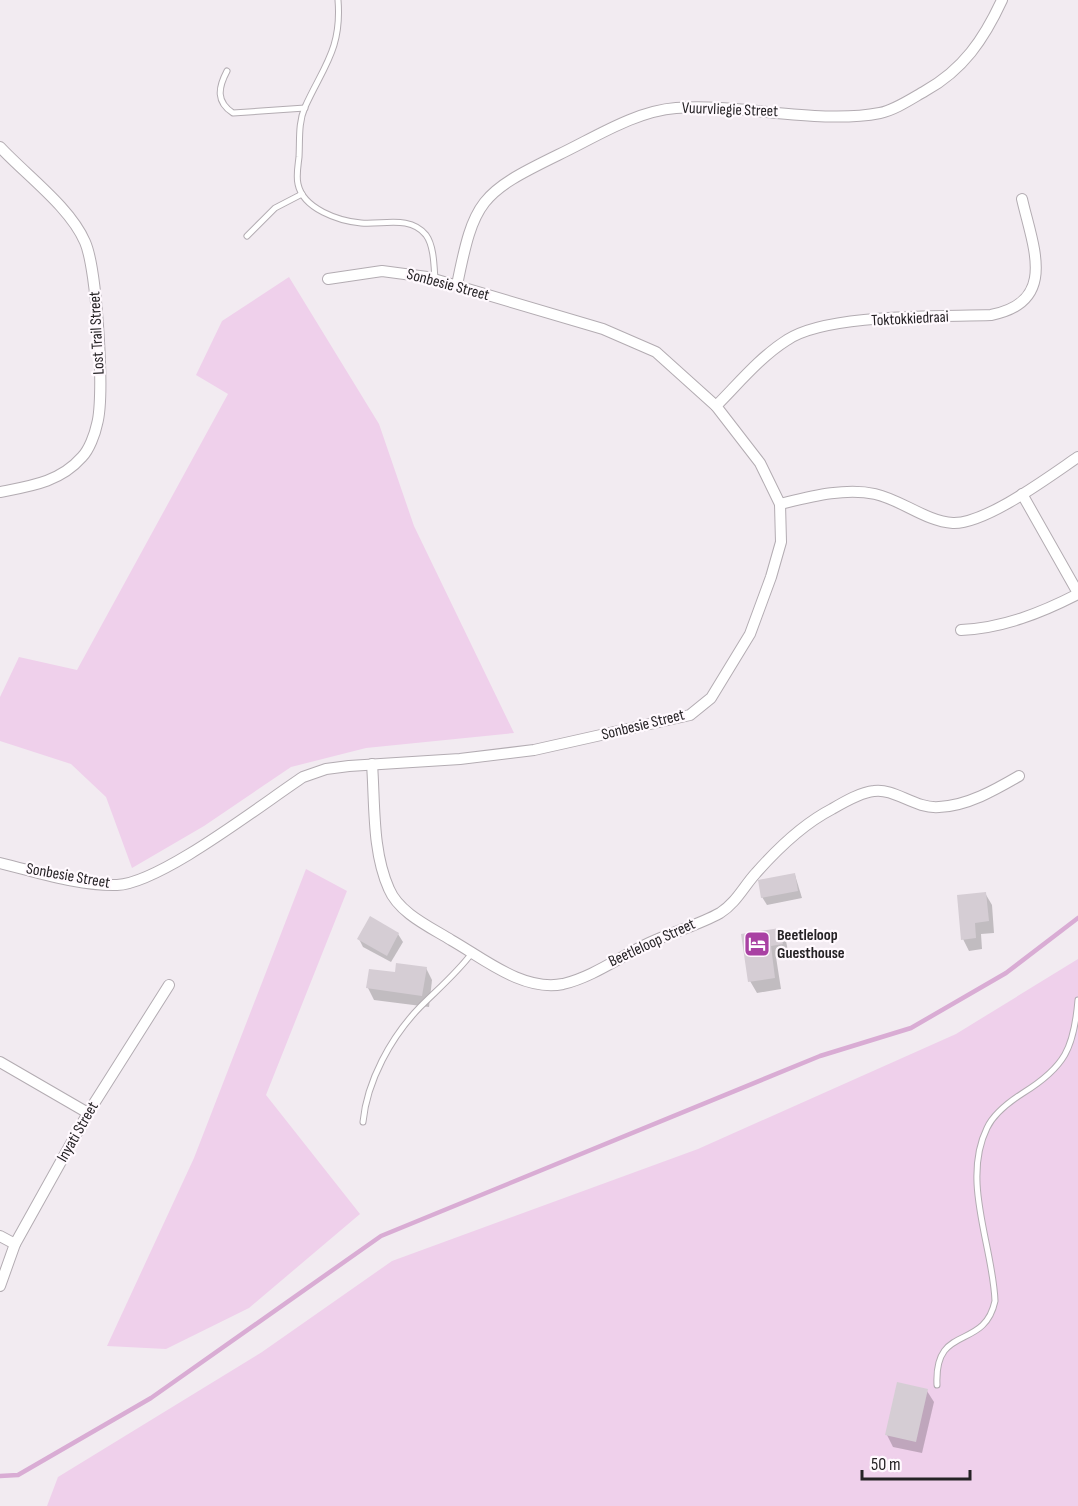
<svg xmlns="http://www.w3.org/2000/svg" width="1078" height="1506" viewBox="0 0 1078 1506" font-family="'Sofia Sans Condensed',sans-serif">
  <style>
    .green { fill: #efd0eb }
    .shadow { fill: #0003 }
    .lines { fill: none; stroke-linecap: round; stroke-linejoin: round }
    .stream { stroke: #d9acd4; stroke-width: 4.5 }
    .building { fill: #d5cdd4 }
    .lane-casing { stroke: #b3acb2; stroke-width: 7 }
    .street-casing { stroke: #b3acb2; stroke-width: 12 }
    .lane { stroke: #fff; stroke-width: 5 }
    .street { stroke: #fff; stroke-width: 10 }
    .labels { text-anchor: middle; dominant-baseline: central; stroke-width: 4.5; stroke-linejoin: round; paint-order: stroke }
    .street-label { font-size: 16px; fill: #252225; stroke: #fff9fe }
    .poi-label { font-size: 16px; font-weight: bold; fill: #252225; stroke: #fff9fe; text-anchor: start }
  </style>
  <rect width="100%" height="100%" fill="#f2ebf1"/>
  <g class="green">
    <polygon points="289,277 379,424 414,526 514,733 366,748 291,767 204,826 132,868 106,797 71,764 0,741 0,697 19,657 77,670 228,394 196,375 222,321"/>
    <polygon points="306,869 347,891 266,1095 360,1214 249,1308 166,1349 107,1346 194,1158"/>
    <polygon points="1078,959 1078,1506 47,1506 58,1477 262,1352 392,1261 698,1149 956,1034"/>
  </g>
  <g class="shadow">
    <polygon points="795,875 802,898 767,905 762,897"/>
    <polygon points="985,893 992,905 994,933 981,934 982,949 969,951 963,939"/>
    <polygon points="780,929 786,941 789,956 776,957 781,989 757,993 750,981"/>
    <polygon points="398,934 403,942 391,962 363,947 359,939"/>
    <polygon points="426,968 432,980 429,1007 374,1000 368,988 396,974"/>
    <polygon points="927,1391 934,1402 922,1453 893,1447 887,1435"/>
  </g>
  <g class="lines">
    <polyline class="stream" points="0,1476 18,1475 151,1398 381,1236 820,1056 911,1028 1006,973 1078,918"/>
  </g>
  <g class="building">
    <polygon points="795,873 798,891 761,898 758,880"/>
    <polygon points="986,892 989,921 975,923 976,938 961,940 957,895"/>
    <polygon points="370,916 399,933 387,956 357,939"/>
    <polygon points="780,928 783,944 771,946 775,978 748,982 741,934"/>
    <polygon points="396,963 427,967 422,996 366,988 369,969 395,972"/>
    <polygon points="897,1382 928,1389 916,1442 885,1435"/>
  </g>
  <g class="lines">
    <defs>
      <g id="lane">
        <path d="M338 0C342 49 323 67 305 107 298 123 300 140 299 157 298 166 296 176 298 184 303 209 339 221 361 223 383 225 410 215 426 235 434 246 434 266 435 280"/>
        <path d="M227 71C218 88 216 102 233 113L305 108"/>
        <polyline points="247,236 275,208 302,194"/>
        <path d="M363 1122C367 1081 391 1037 420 1007 438 989 456 974 472 953"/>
        <path d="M937 1385C934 1322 984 1352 995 1301 993 1246 961 1181 987 1128 994 1113 1009 1102 1023 1093 1065 1067 1074 1048 1078 1000"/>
      </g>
      <g id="street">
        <path d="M0 147C26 175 70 207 85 242 97 269 105 396 97 424 95 434 89 450 82 457 60 482 31 486 0 492"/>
        <path d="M457 285C474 200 480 193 558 155 594 138 635 111 676 108 741 103 818 125 880 113 895 110 911 99 925 91 963 70 984 39 1002 0"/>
        <path d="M716 406C738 384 760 357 787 340 827 313 941 317 991 315 1058 302 1033 247 1022 199"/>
        <polyline points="1022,494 1078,593"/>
        <path d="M780 504C809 497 845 487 875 494 902 500 925 521 953 523 986 524 1050 476 1078 457"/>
        <path d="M961 630C1003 628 1041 613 1078 594"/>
        <path d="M372 764C375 804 372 851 389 889 399 913 430 927 451 940 483 958 523 992 563 984 593 977 621 956 649 943 670 933 701 924 720 913 736 903 744 886 756 873 778 848 803 824 832 809 844 802 861 792 874 791 895 788 915 809 939 807 967 806 995 790 1019 776"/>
        <path d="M0 863C38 872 78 886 117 885 161 883 262 804 303 777L326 769 349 766 460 759 534 750 690 715 711 698 750 634 771 577 781 542 780 504 760 463 716 406 656 352 603 329 427 277 382 271 328 279"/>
        <polyline points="0,1062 88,1113"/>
        <polyline points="0,1236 15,1244"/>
        <polyline points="0,1286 15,1244 88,1113 169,985"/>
      </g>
    </defs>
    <use href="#lane" class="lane-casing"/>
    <use href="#street" class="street-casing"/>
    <use href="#lane" class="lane"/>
    <use href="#street" class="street"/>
  </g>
  <defs>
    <symbol id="hotel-square" viewBox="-11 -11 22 22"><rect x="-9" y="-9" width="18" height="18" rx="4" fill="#a941a3" stroke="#fff9fe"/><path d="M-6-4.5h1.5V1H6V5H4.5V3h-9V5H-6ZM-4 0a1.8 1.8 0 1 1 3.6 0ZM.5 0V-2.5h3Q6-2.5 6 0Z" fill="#fff"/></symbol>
  </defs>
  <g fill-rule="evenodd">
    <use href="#hotel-square" x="742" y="929" width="30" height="30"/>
  </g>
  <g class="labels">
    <g class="street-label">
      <text transform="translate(730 110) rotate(2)">Vuurvliegie Street</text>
      <text transform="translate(448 285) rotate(15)">Sonbesie Street</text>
      <text transform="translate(910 319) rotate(-3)">Toktokkiedraai</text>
      <text transform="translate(97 333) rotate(-93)">Lost Trail Street</text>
      <text transform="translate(643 725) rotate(-14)">Sonbesie Street</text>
      <text transform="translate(68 876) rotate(10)">Sonbesie Street</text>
      <text transform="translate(652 943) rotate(-25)">Beetleloop Street</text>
      <text transform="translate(78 1132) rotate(-60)">Inyati Street</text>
    </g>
    <g class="poi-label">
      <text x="777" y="935">Beetleloop<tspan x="777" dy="18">Guesthouse</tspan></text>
    </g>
  </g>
  <path d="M862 1470v9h108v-9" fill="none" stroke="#252225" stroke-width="3"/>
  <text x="871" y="1470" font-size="18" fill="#252225" stroke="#fff9fe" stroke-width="4.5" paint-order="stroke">50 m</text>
</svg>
